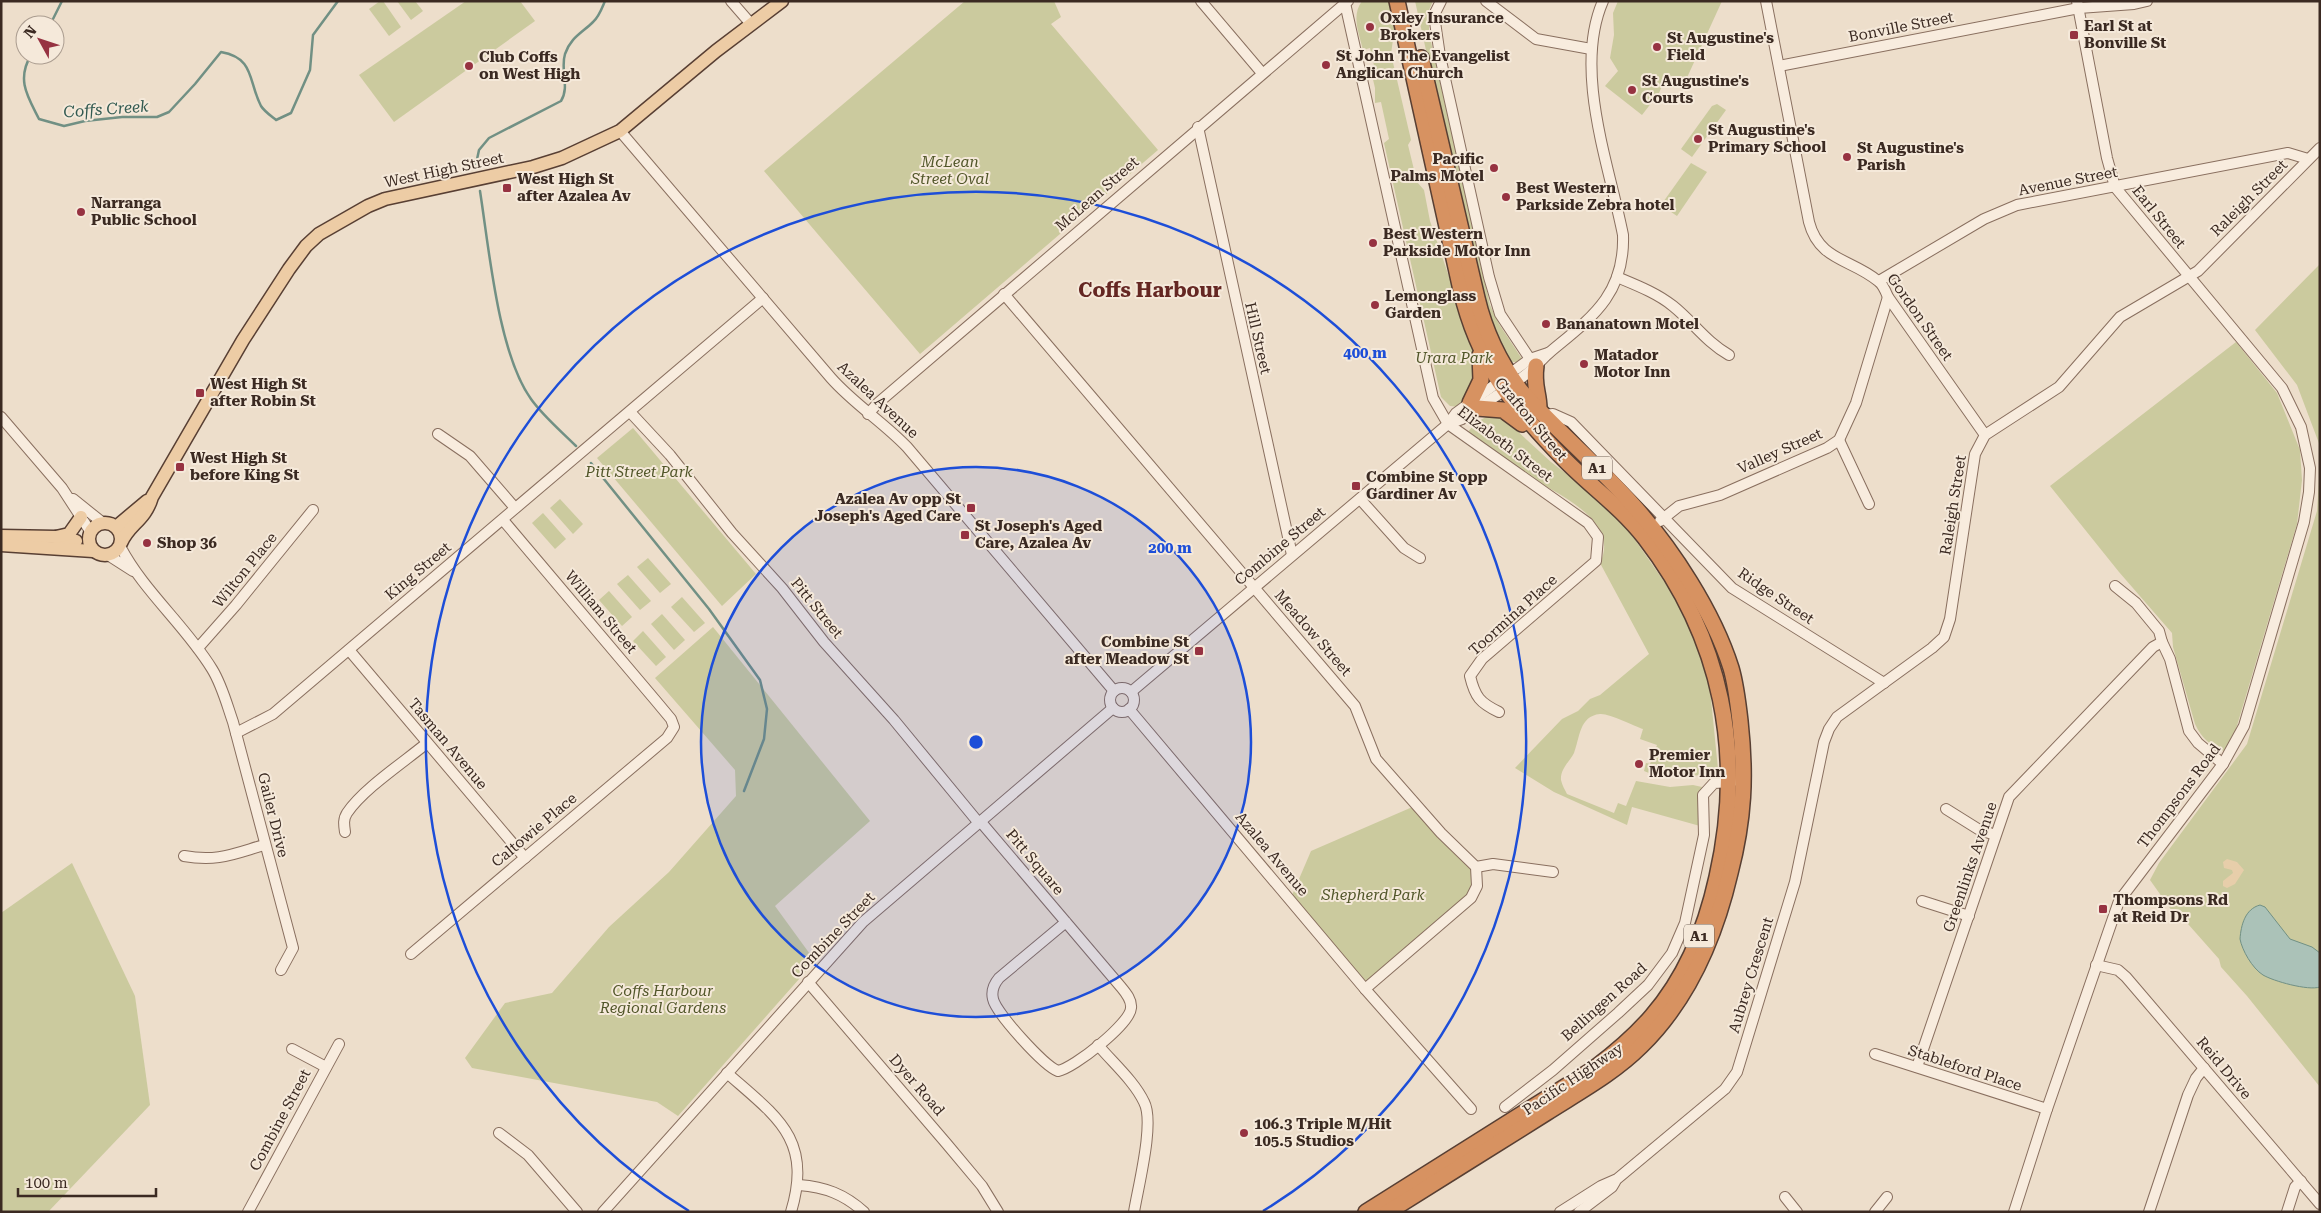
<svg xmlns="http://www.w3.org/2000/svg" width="2321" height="1213" viewBox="0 0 2321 1213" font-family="'Roboto Serif',serif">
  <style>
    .green { fill: #cbca9e }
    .sand { fill: #e7ceaa }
    .water { fill: #abc2b8; stroke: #719084 }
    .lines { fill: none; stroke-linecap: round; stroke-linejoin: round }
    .stream { stroke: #719084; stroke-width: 2.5 }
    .minor-casing { stroke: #896f5f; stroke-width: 12 }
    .major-casing { stroke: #583f33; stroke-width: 15 }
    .highway-casing { stroke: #583f33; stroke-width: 18 }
    .minor { stroke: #f8ecde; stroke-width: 10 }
    .major { stroke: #edcca5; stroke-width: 12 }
    .highway { stroke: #d79261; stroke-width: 15 }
    .ring { fill: none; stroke: #1d4ed8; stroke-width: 2.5 }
    .poi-dot { fill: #963241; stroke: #f5e9da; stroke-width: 2 }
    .labels { text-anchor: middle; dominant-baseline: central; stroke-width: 4; stroke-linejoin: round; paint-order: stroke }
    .shield { fill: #f5e9da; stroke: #736359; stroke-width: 1 }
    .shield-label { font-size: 14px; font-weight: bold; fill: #3b2a22 }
    .poi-label { font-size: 15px; font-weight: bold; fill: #3b2a22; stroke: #f5e9da; text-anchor: start }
    .street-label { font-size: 15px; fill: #3b2a22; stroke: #f5e9da }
    .park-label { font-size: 15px; font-style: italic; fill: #515629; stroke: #f5e9da }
    .water-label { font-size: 16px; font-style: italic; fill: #325a51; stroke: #f5e9da }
    .district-label { font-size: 20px; font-weight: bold; fill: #652723; stroke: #f5e9da }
    .centre { fill: #1d4ed8; stroke: #f5e9da; stroke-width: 2.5 }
    .ring-label { font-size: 15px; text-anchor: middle; font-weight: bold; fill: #1d4ed8; stroke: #f5e9da; stroke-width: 4; stroke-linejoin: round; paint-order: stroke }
  </style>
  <rect width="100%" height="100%" fill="#eddecb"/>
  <g class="green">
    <polygon points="380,1 383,1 401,27 389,36 369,9"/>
    <polygon points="397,1 415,1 423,11 411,20"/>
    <polygon points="466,1 520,1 535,21 394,122 359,75"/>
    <polygon points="965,1 1054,1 1061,17 1051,24 1158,150 920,354 764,171"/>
    <path d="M1362 1H1391L1395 25 1391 54 1411 140 1408 145 1417 182 1424 190 1430 221 1477 359 1472 392 1459 407 1450 406 1441 397 1384 143 1389 139 1381 102 1375 103V88L1371 71 1375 70 1370 48 1363 50C1359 33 1351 16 1362 1Z"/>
    <polygon points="1415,1 1433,1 1429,10 1429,33 1490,305 1499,324 1522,359 1521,362 1512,362 1508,359 1493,331 1461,207"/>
    <polygon points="1618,1 1722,1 1685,82 1674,88 1662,86 1659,93 1642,115 1605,86 1618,71 1610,58 1614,35 1613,13"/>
    <polygon points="1717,104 1726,110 1692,157 1681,149 1712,106"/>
    <polygon points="1691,163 1707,172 1677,216 1661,205"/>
    <polygon points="2320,264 2320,446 2297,385 2255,330"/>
    <path d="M2236 342 2277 393 2300 450 2302 480 2297 524 2236 729 2224 751C2210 746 2201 737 2195 724L2173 647 2172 633 2119 572 2050 486Z"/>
    <path d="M1486 417H1502L1551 462 1615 511 1670 590 1699 641 1710 689 1718 769C1697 779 1665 780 1644 771L1646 763 1650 764 1657 745 1640 739 1643 729C1634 726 1609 713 1600 714 1579 716 1580 738 1574 753 1570 761 1560 769 1561 780 1562 785 1565 790 1567 794L1614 813 1618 803 1626 806 1636 781 1670 787 1693 785 1702 787 1700 793V826L1632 807 1627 825 1554 792 1515 768 1562 719 1578 711 1590 699 1600 695 1649 654 1600 563C1622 519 1551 491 1523 473 1504 461 1486 446 1468 432L1475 423Z"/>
    <polygon points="633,428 756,574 722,606 597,458"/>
    <polygon points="2320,463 2320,1087 2247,996 2221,967 2219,959 2188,924 2172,911 2150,880 2159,863 2247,744 2317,511"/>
    <polygon points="560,499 583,524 573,534 550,508"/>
    <polygon points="543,513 566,539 555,549 532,523"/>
    <polygon points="648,558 671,584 660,593 637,567"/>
    <polygon points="628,575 651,601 640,610 617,584"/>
    <polygon points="609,591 632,617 622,626 599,600"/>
    <polygon points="682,597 705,623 694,632 671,607"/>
    <polygon points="662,614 685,640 674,650 651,624"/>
    <polygon points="713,627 870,821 775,906 815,961 678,1116 657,1102 472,1068 465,1058 505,1003 552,993 609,927 669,872 736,796 735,770 655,678"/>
    <polygon points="643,631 666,657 656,666 633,641"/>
    <polygon points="1417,805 1476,867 1471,898 1365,989 1290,900 1311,851"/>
    <polygon points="72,863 135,996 150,1105 48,1212 1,1212 1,913"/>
  </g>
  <polygon class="sand" points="2227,859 2237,862 2244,870 2235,884 2227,888 2223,886 2223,881 2233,873 2232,870 2224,868 2223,862"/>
  <path class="water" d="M2260 905 2265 907 2290 939 2312 947 2320 953V987C2308 991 2273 981 2263 975 2252 968 2242 950 2240 939 2241 925 2245 909 2260 905Z"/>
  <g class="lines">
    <g class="stream">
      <polyline points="50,25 62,1"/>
      <path d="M31 55C16 80 28 97 39 119L64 126 85 121 122 117H157L169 112 195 84 221 52C255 58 248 81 261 106 264 111 271 116 276 120L291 113 310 70 313 35 338 1"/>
      <path d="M476 164 479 150 489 138 561 101C570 87 560 70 565 54 571 37 582 33 593 22 599 17 602 8 605 1"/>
      <path d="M480 191C489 248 498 353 531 399 543 416 561 431 576 446"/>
      <polyline points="591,463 709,609 760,680 767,709 764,739 744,791"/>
    </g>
    <defs>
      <g id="minor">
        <polyline points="731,1 751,24"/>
        <polyline points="1201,1 1262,73"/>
        <polyline points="1441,1 1434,15 1440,56 1489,277 1500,314 1530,359"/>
        <polyline points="1486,1 1536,39 1591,49"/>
        <path d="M1766 1 1809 222C1819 261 1852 259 1878 281 1883 284 1886 292 1888 297L1985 435"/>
        <path d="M1345 3 1433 398 1448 424 1588 523 1598 537 1596 561 1482 659 1470 676C1475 697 1480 703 1499 712"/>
        <polyline points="1779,66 2079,8 2134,4 2147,1"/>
        <polyline points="1198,127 1292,555"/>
        <path d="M620 131 831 378C854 404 883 422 907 447L1114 691"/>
        <path d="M1617 277C1636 285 1657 293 1673 306 1693 322 1706 342 1729 355"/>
        <polyline points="1879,281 1984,219 2017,205 2288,153 2308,159"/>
        <polyline points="1004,294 1355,706 1376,759 1441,833 1476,867 1477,886 1471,898 1365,989"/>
        <polyline points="631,413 670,455 732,533 782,588 824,642 894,720 978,822"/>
        <polyline points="868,414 878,403 1348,1"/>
        <polyline points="1543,415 1553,414 1571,422 1732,588 1884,683"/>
        <polyline points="1,417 62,488 90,531"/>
        <path d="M1448 424 1462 419C1486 402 1514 386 1536 366 1541 361 1545 356 1550 352 1591 318 1625 295 1623 235 1609 164 1573 70 1603 1"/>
        <polyline points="438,434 470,456 515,508"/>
        <polyline points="1839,440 1869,504"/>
        <polyline points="73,499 103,523"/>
        <polyline points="1360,499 1404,548 1420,558"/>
        <polyline points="1660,521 1679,506 1720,495 1827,448 1839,440 1856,403 1888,297"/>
        <path d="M120 546C144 592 185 625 212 669 222 685 227 705 233 722L293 948 281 970"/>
        <polyline points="108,555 133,571"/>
        <polyline points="2115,586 2136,603 2159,631 2162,642 2170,659 2189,731 2198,743 2223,764"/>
        <polyline points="198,648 236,605 313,510"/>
        <polyline points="349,650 525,858"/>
        <circle cx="1122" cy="700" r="12"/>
        <polyline points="1131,692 1448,424 1456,413 1530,359 1548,353"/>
        <polyline points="1129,709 1365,989 1471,1109"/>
        <polyline points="236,733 273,714 763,298"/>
        <polyline points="1946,809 1978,829 1995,835"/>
        <path d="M980 821 1121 987C1126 993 1132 1000 1131 1008 1130 1024 1074 1068 1058 1071 1044 1066 996 1013 993 999 991 991 994 984 999 978L1066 922"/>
        <path d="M345 832C344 825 343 819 347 813 363 789 404 762 427 743"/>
        <path d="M184 856C217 862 233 854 264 845"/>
        <polyline points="1476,867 1493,864 1553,872"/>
        <polyline points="1922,901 1969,916"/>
        <polyline points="411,954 667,738 674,727 671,719 656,701 503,520"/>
        <polyline points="2096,965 2118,970 2126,977 2320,1204"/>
        <polyline points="808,982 946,1143 982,1186 998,1212"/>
        <path d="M1098 1045C1113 1063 1134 1081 1144 1102 1155 1122 1138 1187 1134 1212"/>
        <polyline points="292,1049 326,1067"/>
        <polyline points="1875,1054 2047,1109"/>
        <polyline points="1917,1067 2009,797 2153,647 2162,642"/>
        <path d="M727 1073C777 1117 813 1139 791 1212"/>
        <polyline points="1505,1107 1553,1070 1618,1013 1648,985 1672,953 1685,923 1704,835 1703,795 1714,783 1732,782"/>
        <polyline points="499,1133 528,1155 577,1212"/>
        <path d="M799 1185C825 1187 844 1194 864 1212"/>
        <polyline points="1785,1197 1797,1212"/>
        <polyline points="248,1212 339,1044"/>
        <polyline points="603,1212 863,922 1113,708"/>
        <polyline points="1560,1212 1601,1186 1617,1179 1725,1089 1737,1072 1795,882 1824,742 1829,729 1837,717 1932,648 1944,637 1950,619 1975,454 1985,435 2059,387 2120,317 2198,271 2320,148"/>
        <polyline points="1579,1212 1612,1187 1615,1182"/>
        <polyline points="1875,1212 1887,1197"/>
        <polyline points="2014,1212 2047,1109 2119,901 2223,764 2244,726 2304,522 2309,492 2310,468 2301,427 2282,388 2115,187 2107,158 2077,1"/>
        <polyline points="2149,1212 2188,1095 2196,1078 2204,1068"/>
        <polyline points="2287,1212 2295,1187 2301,1181"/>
      </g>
      <g id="major">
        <circle cx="105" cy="539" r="16"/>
        <polyline points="116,527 147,501"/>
        <polyline points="1,536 56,537 76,541"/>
        <polyline points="56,537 69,534 81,517"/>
        <path d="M121 543C129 524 145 521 152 497L243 340 289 269 306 246 319 234 368 206 385 199 533 167 562 158 620 131 716 51 782 1"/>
        <polyline points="1,545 93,551"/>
      </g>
      <g id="highway">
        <path d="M1536 366C1533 386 1539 392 1539 409"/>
        <polyline points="1470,403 1481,380 1480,355"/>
        <polyline points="1477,408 1503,410 1522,424"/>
        <path d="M1366 1212 1595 1068C1616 1052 1635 1036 1652 1016 1686 977 1706 927 1717 877 1745 754 1722 638 1645 538 1620 506 1590 486 1563 458 1512 406 1478 362 1461 290L1397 1"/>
        <path d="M1388 1212C1441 1179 1493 1146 1546 1113 1579 1092 1614 1073 1641 1046 1689 999 1715 937 1730 873 1744 819 1746 776 1740 721 1738 703 1736 685 1731 668 1713 611 1672 549 1633 505 1598 465 1557 431 1521 391 1500 363 1485 332 1477 298L1421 58"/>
      </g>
    </defs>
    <use href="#minor" class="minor-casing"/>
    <use href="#major" class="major-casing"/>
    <use href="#highway" class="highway-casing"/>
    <use href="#minor" class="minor"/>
    <use href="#major" class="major"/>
    <use href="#highway" class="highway"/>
  </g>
  <circle cx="976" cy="742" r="275" fill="#1d4ed8" fill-opacity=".12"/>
  <g class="ring">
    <circle cx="976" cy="742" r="275"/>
    <path d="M689 1211A550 550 0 1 1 1263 1211"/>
  </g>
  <g class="poi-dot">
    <circle cx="1370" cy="27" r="5"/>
    <rect x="2069" y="30" width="10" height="10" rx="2.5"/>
    <circle cx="1657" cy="47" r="5"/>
    <circle cx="1326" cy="65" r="5"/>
    <circle cx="469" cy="66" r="5"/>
    <circle cx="1632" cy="90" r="5"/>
    <circle cx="1698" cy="139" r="5"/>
    <circle cx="1847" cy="157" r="5"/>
    <circle cx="1494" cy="168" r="5"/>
    <rect x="502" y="183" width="10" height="10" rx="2.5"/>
    <circle cx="1506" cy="197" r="5"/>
    <circle cx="81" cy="212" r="5"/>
    <circle cx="1373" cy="243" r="5"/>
    <circle cx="1375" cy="305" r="5"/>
    <circle cx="1546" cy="324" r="5"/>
    <circle cx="1584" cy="364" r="5"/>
    <rect x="195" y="388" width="10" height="10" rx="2.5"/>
    <rect x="175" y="462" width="10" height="10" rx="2.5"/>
    <rect x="1351" y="481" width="10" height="10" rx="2.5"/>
    <rect x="966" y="503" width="10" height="10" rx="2.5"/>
    <rect x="960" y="530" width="10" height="10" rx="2.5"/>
    <circle cx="147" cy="543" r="5"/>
    <rect x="1194" y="646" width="10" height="10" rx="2.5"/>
    <circle cx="1639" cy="764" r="5"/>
    <rect x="2098" y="904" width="10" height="10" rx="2.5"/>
    <circle cx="1244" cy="1133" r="5"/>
  </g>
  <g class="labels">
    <g class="shield">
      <rect x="1582" y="456.5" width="30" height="23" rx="4"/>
      <rect x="1684" y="924.5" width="30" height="23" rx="4"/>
    </g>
    <g class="shield-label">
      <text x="1597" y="468">A1</text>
      <text x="1699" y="936">A1</text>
    </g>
    <g class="poi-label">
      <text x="1380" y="18">Oxley Insurance<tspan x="1380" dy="17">Brokers</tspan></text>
      <text x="2084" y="26">Earl St at<tspan x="2084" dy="17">Bonville St</tspan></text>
      <text x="1667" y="38">St Augustine's<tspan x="1667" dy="17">Field</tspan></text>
      <text x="1336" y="56">St John The Evangelist<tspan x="1336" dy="17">Anglican Church</tspan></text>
      <text x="479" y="57">Club Coffs<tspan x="479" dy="17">on West High</tspan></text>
      <text x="1642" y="81">St Augustine's<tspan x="1642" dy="17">Courts</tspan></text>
      <text x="1708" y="130">St Augustine's<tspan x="1708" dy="17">Primary School</tspan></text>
      <text x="1857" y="148">St Augustine's<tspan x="1857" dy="17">Parish</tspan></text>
      <text x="1484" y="159" text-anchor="end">Pacific<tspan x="1484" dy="17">Palms Motel</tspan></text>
      <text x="517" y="179">West High St<tspan x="517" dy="17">after Azalea Av</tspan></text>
      <text x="1516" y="188">Best Western<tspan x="1516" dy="17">Parkside Zebra hotel</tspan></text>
      <text x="91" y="203">Narranga<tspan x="91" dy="17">Public School</tspan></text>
      <text x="1383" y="234">Best Western<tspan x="1383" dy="17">Parkside Motor Inn</tspan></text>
      <text x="1385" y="296">Lemonglass<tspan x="1385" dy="17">Garden</tspan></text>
      <text x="1556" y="324">Bananatown Motel</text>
      <text x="1594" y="355">Matador<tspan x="1594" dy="17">Motor Inn</tspan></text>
      <text x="210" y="384">West High St<tspan x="210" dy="17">after Robin St</tspan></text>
      <text x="190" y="458">West High St<tspan x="190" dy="17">before King St</tspan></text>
      <text x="1366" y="477">Combine St opp<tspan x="1366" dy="17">Gardiner Av</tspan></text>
      <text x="961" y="499" text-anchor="end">Azalea Av opp St<tspan x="961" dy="17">Joseph's Aged Care</tspan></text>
      <text x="975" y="526">St Joseph's Aged<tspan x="975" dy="17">Care, Azalea Av</tspan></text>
      <text x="157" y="543">Shop 36</text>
      <text x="1189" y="642" text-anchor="end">Combine St<tspan x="1189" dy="17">after Meadow St</tspan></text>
      <text x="1649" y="755">Premier<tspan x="1649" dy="17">Motor Inn</tspan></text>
      <text x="2113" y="900">Thompsons Rd<tspan x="2113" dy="17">at Reid Dr</tspan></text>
      <text x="1254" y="1124">106.3 Triple M/Hit<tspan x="1254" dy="17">105.5 Studios</tspan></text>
    </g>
    <g class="street-label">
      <text transform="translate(1901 27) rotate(-11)">Bonville Street</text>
      <text transform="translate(444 170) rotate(-12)">West High Street</text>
      <text transform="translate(2068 181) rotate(-11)">Avenue Street</text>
      <text transform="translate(1097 194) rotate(-41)">McLean Street</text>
      <text transform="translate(2249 198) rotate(-45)">Raleigh Street</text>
      <text transform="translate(2159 217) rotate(51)">Earl Street</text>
      <text transform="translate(1920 317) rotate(55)">Gordon Street</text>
      <text transform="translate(1258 338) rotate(77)">Hill Street</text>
      <text transform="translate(878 400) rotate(43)">Azalea Avenue</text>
      <text transform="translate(1531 419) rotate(50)">Grafton Street</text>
      <text transform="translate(1505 444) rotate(37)">Elizabeth Street</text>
      <text transform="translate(1780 451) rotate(-24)">Valley Street</text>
      <text transform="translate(1953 505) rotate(-81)">Raleigh Street</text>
      <text transform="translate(1280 546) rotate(-40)">Combine Street</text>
      <text transform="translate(245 570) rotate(-51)">Wilton Place</text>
      <text transform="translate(418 571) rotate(-40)">King Street</text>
      <text transform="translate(1776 596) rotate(34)">Ridge Street</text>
      <text transform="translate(817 608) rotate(51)">Pitt Street</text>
      <text transform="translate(601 612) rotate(50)">William Street</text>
      <text transform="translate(1513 615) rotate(-42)">Toormina Place</text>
      <text transform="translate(1313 633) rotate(49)">Meadow Street</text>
      <text transform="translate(448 744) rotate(50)">Tasman Avenue</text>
      <text transform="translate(2179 796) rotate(-53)">Thompsons Road</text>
      <text transform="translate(273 815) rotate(76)">Gailer Drive</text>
      <text transform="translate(534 830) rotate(-40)">Caltowie Place</text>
      <text transform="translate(1272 854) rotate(50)">Azalea Avenue</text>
      <text transform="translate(1035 862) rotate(50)">Pitt Square</text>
      <text transform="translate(1970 867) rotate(-71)">Greenlinks Avenue</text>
      <text transform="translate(833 935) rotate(-46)">Combine Street</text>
      <text transform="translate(1751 975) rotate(-73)">Aubrey Crescent</text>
      <text transform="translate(1604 1002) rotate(-42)">Bellingen Road</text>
      <text transform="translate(1965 1068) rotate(18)">Stableford Place</text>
      <text transform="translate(2224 1068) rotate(50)">Reid Drive</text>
      <text transform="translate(1573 1079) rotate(-34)">Pacific Highway</text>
      <text transform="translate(917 1085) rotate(49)">Dyer Road</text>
      <text transform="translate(280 1120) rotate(-62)">Combine Street</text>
    </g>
    <g class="park-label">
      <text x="950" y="162">McLean<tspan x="950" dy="17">Street Oval</tspan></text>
      <text x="1454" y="358">Urara Park</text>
      <text x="639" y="472">Pitt Street Park</text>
      <text x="1373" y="895">Shepherd Park</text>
      <text x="663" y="991">Coffs Harbour<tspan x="663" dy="17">Regional Gardens</tspan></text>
    </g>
    <g class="water-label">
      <text transform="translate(106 109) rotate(-4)">Coffs Creek</text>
    </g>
    <g class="district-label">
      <text x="1150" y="290">Coffs Harbour</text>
    </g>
  </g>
  <circle cx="976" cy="742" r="8" class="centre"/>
  <g class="ring-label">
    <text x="1365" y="358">400 m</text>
    <text x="1170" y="553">200 m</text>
  </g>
  <rect width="2321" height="1213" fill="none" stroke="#3b2a22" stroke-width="5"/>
  <g transform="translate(40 40) rotate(310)"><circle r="24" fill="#f5e9da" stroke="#ab9d90"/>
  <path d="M0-4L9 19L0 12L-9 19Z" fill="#963241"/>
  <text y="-8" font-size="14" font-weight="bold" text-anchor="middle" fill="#3b2a22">N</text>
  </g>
  <path d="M18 1188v8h138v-8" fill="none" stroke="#3b2a22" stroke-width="2.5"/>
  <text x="25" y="1188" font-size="15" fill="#3b2a22" stroke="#f5e9da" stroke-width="4" paint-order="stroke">100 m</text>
</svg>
